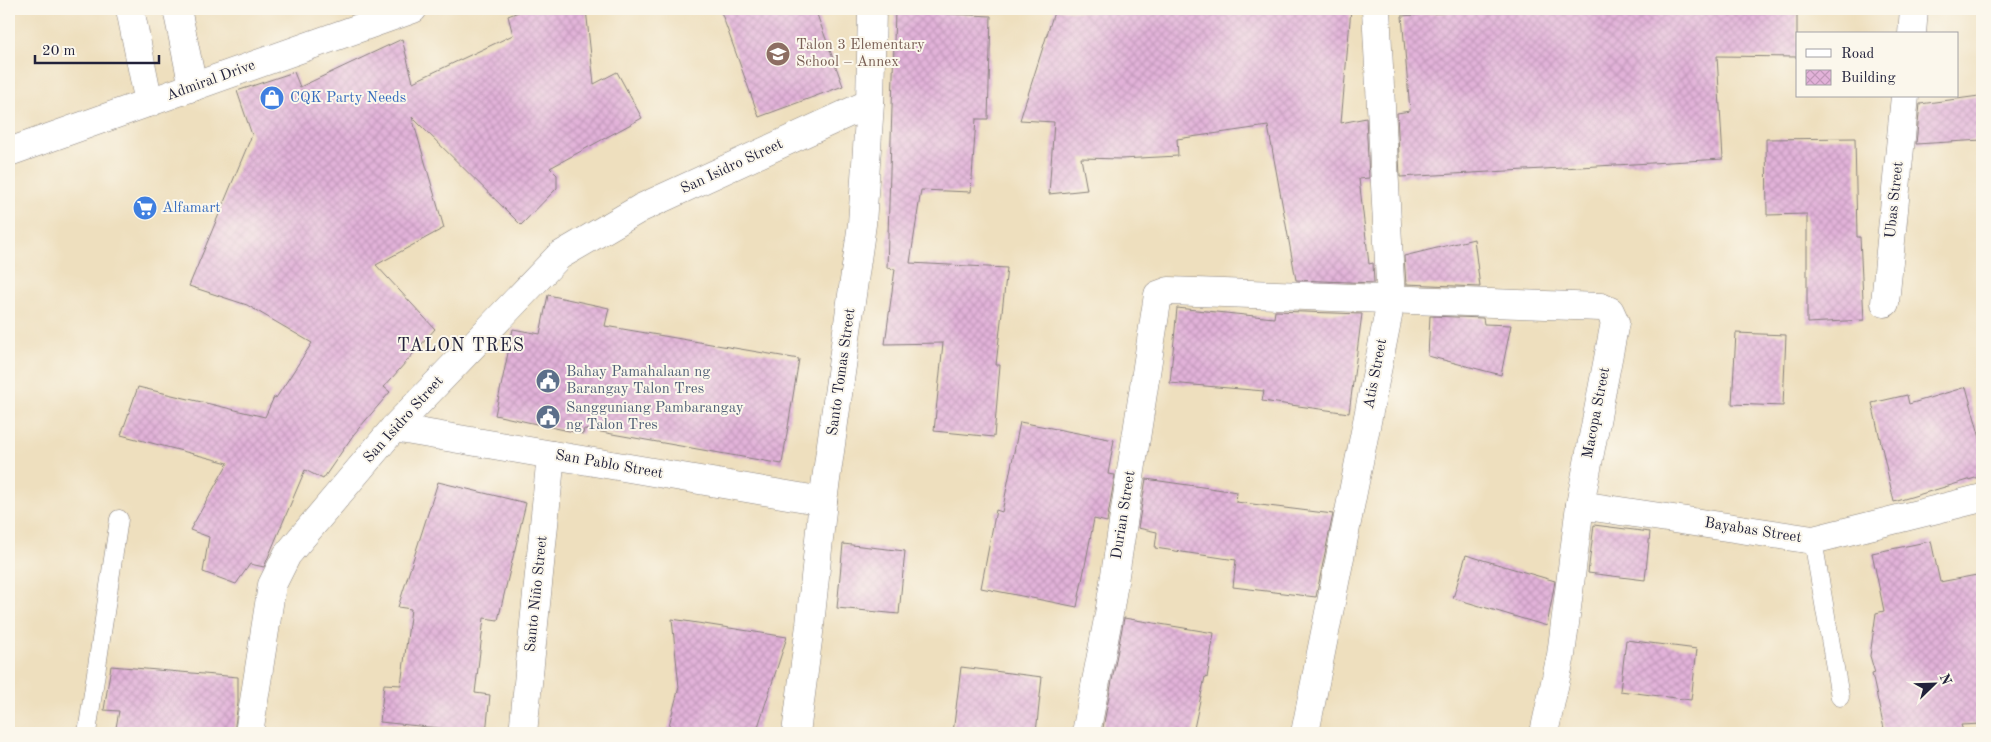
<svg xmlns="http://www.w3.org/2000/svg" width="1991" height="742" viewBox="0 0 1991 742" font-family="'Old Standard TT',serif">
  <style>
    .building { fill: url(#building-cross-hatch) }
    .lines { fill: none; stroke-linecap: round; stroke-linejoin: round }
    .lane-casing { stroke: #88807c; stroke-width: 19 }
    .street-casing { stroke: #88807c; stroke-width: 29 }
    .lane { stroke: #fff; stroke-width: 18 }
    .street { stroke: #fff; stroke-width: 28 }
    .labels { text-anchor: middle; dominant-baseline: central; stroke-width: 4; stroke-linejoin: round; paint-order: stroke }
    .education-label { font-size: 15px; fill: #785e54; stroke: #fbf7ec; text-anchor: start }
    .street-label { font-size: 15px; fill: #22223b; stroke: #fbf7ec }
    .shop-label { font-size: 15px; fill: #366cbe; stroke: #fbf7ec; text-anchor: start }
    .service-label { font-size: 15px; fill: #4e5e75; stroke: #fbf7ec; text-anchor: start }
    .quarter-label { font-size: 18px; letter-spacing: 1px; fill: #22223b; stroke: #fbf7ec }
  </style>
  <defs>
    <pattern id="building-cross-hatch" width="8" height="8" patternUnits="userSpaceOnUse" patternTransform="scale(1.25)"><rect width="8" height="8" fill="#e2b2d9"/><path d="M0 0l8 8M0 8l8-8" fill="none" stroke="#c299bb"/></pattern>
  </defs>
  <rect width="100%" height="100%" fill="#fbf7ec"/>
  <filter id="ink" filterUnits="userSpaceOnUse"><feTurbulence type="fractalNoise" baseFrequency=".02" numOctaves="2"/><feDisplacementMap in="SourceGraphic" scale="10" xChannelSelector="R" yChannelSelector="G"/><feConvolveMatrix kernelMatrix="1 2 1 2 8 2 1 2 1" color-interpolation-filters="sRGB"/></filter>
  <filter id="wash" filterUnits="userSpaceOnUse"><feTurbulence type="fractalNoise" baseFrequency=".0096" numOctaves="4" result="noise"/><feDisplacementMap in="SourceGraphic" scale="20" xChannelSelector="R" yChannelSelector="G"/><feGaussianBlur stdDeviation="1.12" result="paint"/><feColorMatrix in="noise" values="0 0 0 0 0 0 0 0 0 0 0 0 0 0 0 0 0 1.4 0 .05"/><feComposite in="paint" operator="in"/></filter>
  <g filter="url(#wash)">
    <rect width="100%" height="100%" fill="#eedfbe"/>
    <g id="blocks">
      <g class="building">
        <polygon points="526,9 586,9 594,84 617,72 642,118 550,168 557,175 557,188 521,225 412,117 444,228 376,265 435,329 384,387 390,392 354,434 323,479 305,470 264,567 250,564 236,584 203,572 209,537 190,530 228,463 121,435 138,387 265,417 274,397 276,398 312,343 247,305 189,286 252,135 237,91 294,72 300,87 402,39 413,82 513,35 508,16"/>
        <polygon points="720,9 815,9 843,86 759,117"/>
        <polygon points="1055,9 1092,13 1092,9 1351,9 1341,123 1366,118 1369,178 1359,179 1369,264 1373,263 1374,283 1296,280 1268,126 1177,139 1178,156 1121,159 1081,158 1087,190 1049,194 1054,122 1020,120"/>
        <polygon points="1489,9 1797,9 1797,57 1717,56 1723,159 1400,177 1397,113 1410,111 1402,16"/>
        <polygon points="895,11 991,16 988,119 976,119 971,192 921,190 910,263 1007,268 996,365 1000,365 994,437 934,431 943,343 885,344 895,269 887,268"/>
        <polygon points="1979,96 1982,140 1916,144 1920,104"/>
        <polygon points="1855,138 1857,237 1860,237 1864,320 1807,323 1807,214 1767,215 1766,139"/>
        <polygon points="1474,239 1480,287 1406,284 1404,256"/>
        <polygon points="548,295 609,308 605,326 799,359 782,464 584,429 583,434 495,415 513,329 540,334"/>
        <polygon points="1177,308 1274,318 1275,311 1362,314 1349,413 1262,401 1264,391 1170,383"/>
        <polygon points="1430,316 1483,318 1484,324 1511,325 1501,375 1428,356"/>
        <polygon points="1736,333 1786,335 1783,406 1732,404"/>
        <polygon points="1966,387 1982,445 1982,476 1894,502 1872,403 1907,395 1909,404"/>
        <polygon points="1020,422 1114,440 1108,474 1115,475 1107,522 1094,519 1077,607 981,588 996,510 1002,512"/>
        <polygon points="1146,479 1237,492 1236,502 1333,514 1316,597 1233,587 1236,560 1155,548 1157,532 1138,528"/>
        <polygon points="438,482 526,503 498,620 484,618 475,693 490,695 486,733 380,722 384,684 401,685 411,609 398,607"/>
        <polygon points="1594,525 1650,532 1645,580 1588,573"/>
        <polygon points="1931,541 1940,582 1982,574 1982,724 1961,725 1964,733 1885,733 1872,674 1875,673 1870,656 1876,613 1884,611 1872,553"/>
        <polygon points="843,544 905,551 899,614 837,608"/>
        <polygon points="1466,555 1555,581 1547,626 1453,598"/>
        <polygon points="1124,618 1214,633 1207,678 1205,677 1193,733 1102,733"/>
        <polygon points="672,619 787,637 756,733 667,733 679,687"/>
        <polygon points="1626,640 1697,649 1691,700 1620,691"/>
        <polygon points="111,666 238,677 238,703 234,733 115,733 119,711 104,710"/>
        <polygon points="961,667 1042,677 1036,733 953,733"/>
      </g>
    </g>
  </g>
  <g filter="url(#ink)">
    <use href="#blocks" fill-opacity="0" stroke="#88807c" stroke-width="1"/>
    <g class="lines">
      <defs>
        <g id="lane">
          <polyline points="1813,540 1840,697"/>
          <polyline points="87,733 119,519"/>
        </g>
        <g id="street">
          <polyline points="130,9 149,103"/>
          <polyline points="177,9 193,87"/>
          <polyline points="1912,34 1914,9"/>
          <polyline points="9,152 413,9"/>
          <polyline points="1885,303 1905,96"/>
          <polyline points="394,428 823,501"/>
          <polyline points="1580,505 1813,540 1982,498"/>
          <polyline points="249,733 272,585 287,555 394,428 559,256 641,208 870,103"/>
          <polyline points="523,733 551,455"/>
          <polyline points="796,733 810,625 823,501 862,224 870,103 872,9"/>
          <polyline points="1086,733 1109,614 1158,295 1169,291 1601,307 1610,311 1615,322 1580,505 1561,655 1544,733"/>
          <polyline points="1305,733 1391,301 1376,9"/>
        </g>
      </defs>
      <use href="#lane" class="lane-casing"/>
      <use href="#street" class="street-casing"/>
      <use href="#lane" class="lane"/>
      <use href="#street" class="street"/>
    </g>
  </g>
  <defs>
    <symbol id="school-disc" viewBox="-11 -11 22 22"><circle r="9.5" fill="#8d6e63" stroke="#fbf7ec"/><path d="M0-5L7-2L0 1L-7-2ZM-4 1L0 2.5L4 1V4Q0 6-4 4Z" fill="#fff"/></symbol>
    <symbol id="shop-disc" viewBox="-11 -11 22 22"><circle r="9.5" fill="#3f7fe0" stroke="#fbf7ec"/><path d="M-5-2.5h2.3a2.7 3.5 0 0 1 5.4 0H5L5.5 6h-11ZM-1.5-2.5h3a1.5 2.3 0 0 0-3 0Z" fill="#fff"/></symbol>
    <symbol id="supermarket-disc" viewBox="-11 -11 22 22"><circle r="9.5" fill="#3f7fe0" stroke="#fbf7ec"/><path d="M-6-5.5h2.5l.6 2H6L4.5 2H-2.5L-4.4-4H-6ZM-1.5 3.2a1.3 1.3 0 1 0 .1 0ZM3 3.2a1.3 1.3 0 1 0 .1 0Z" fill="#fff"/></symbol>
    <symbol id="civic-disc" viewBox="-11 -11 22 22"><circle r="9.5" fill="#5c6f8a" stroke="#fbf7ec"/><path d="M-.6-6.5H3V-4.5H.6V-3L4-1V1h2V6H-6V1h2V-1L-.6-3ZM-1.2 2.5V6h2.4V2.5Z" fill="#fff"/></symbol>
  </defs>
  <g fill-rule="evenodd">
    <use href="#school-disc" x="764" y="40" width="28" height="28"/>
    <use href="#shop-disc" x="258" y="84" width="28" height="28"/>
    <use href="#supermarket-disc" x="131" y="194" width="28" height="28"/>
    <use href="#civic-disc" x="534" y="367" width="28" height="28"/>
    <use href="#civic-disc" x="534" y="403" width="28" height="28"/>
  </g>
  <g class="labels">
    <g class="education-label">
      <text x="796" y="45">Talon 3 Elementary<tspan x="796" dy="17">School – Annex</tspan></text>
    </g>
    <g class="street-label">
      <text transform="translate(211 81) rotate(-20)">Admiral Drive</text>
      <text transform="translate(732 167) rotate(-25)">San Isidro Street</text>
      <text transform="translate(1895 200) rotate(-84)">Ubas Street</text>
      <text transform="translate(842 372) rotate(-82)">Santo Tomas Street</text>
      <text transform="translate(1376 374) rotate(-79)">Atis Street</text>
      <text transform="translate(1597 413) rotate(-79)">Macopa Street</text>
      <text transform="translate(404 420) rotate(-48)">San Isidro Street</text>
      <text transform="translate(609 465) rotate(10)">San Pablo Street</text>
      <text transform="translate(1124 515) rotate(-81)">Durian Street</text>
      <text transform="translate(1753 531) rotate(9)">Bayabas Street</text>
      <text transform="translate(537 594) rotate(-84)">Santo Niño Street</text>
    </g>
    <g class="shop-label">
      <text x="290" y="98">CQK Party Needs</text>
      <text x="162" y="208">Alfamart</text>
    </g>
    <g class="service-label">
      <text x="566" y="372">Bahay Pamahalaan ng<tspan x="566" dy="17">Barangay Talon Tres</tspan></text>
      <text x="566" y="408">Sangguniang Pambarangay<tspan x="566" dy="17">ng Talon Tres</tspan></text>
    </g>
    <g class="quarter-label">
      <text x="461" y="346">TALON TRES</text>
    </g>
  </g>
  <rect width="1991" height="742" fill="none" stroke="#fbf7ec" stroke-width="30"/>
  <rect x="1796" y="32" width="162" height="65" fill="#fbf7ec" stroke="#a4a2a5"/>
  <rect x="1806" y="49" width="25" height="8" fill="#ffffff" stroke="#a4a2a5"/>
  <text x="1841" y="58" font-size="15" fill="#22223b">Road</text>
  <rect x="1806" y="70" width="25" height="15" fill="url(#building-cross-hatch)" stroke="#a4a2a5"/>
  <text x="1841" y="82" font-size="15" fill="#22223b">Building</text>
  <g transform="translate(1934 684) rotate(67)" stroke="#fbf7ec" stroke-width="4" paint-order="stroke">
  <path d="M0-4L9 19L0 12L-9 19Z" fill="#22223b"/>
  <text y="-8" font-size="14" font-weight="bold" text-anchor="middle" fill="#22223b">N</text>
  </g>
  <path d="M35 55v8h124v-8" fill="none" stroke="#22223b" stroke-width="2.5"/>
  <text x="42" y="55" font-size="15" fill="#22223b" stroke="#fbf7ec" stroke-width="4" paint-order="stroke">20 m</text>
</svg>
